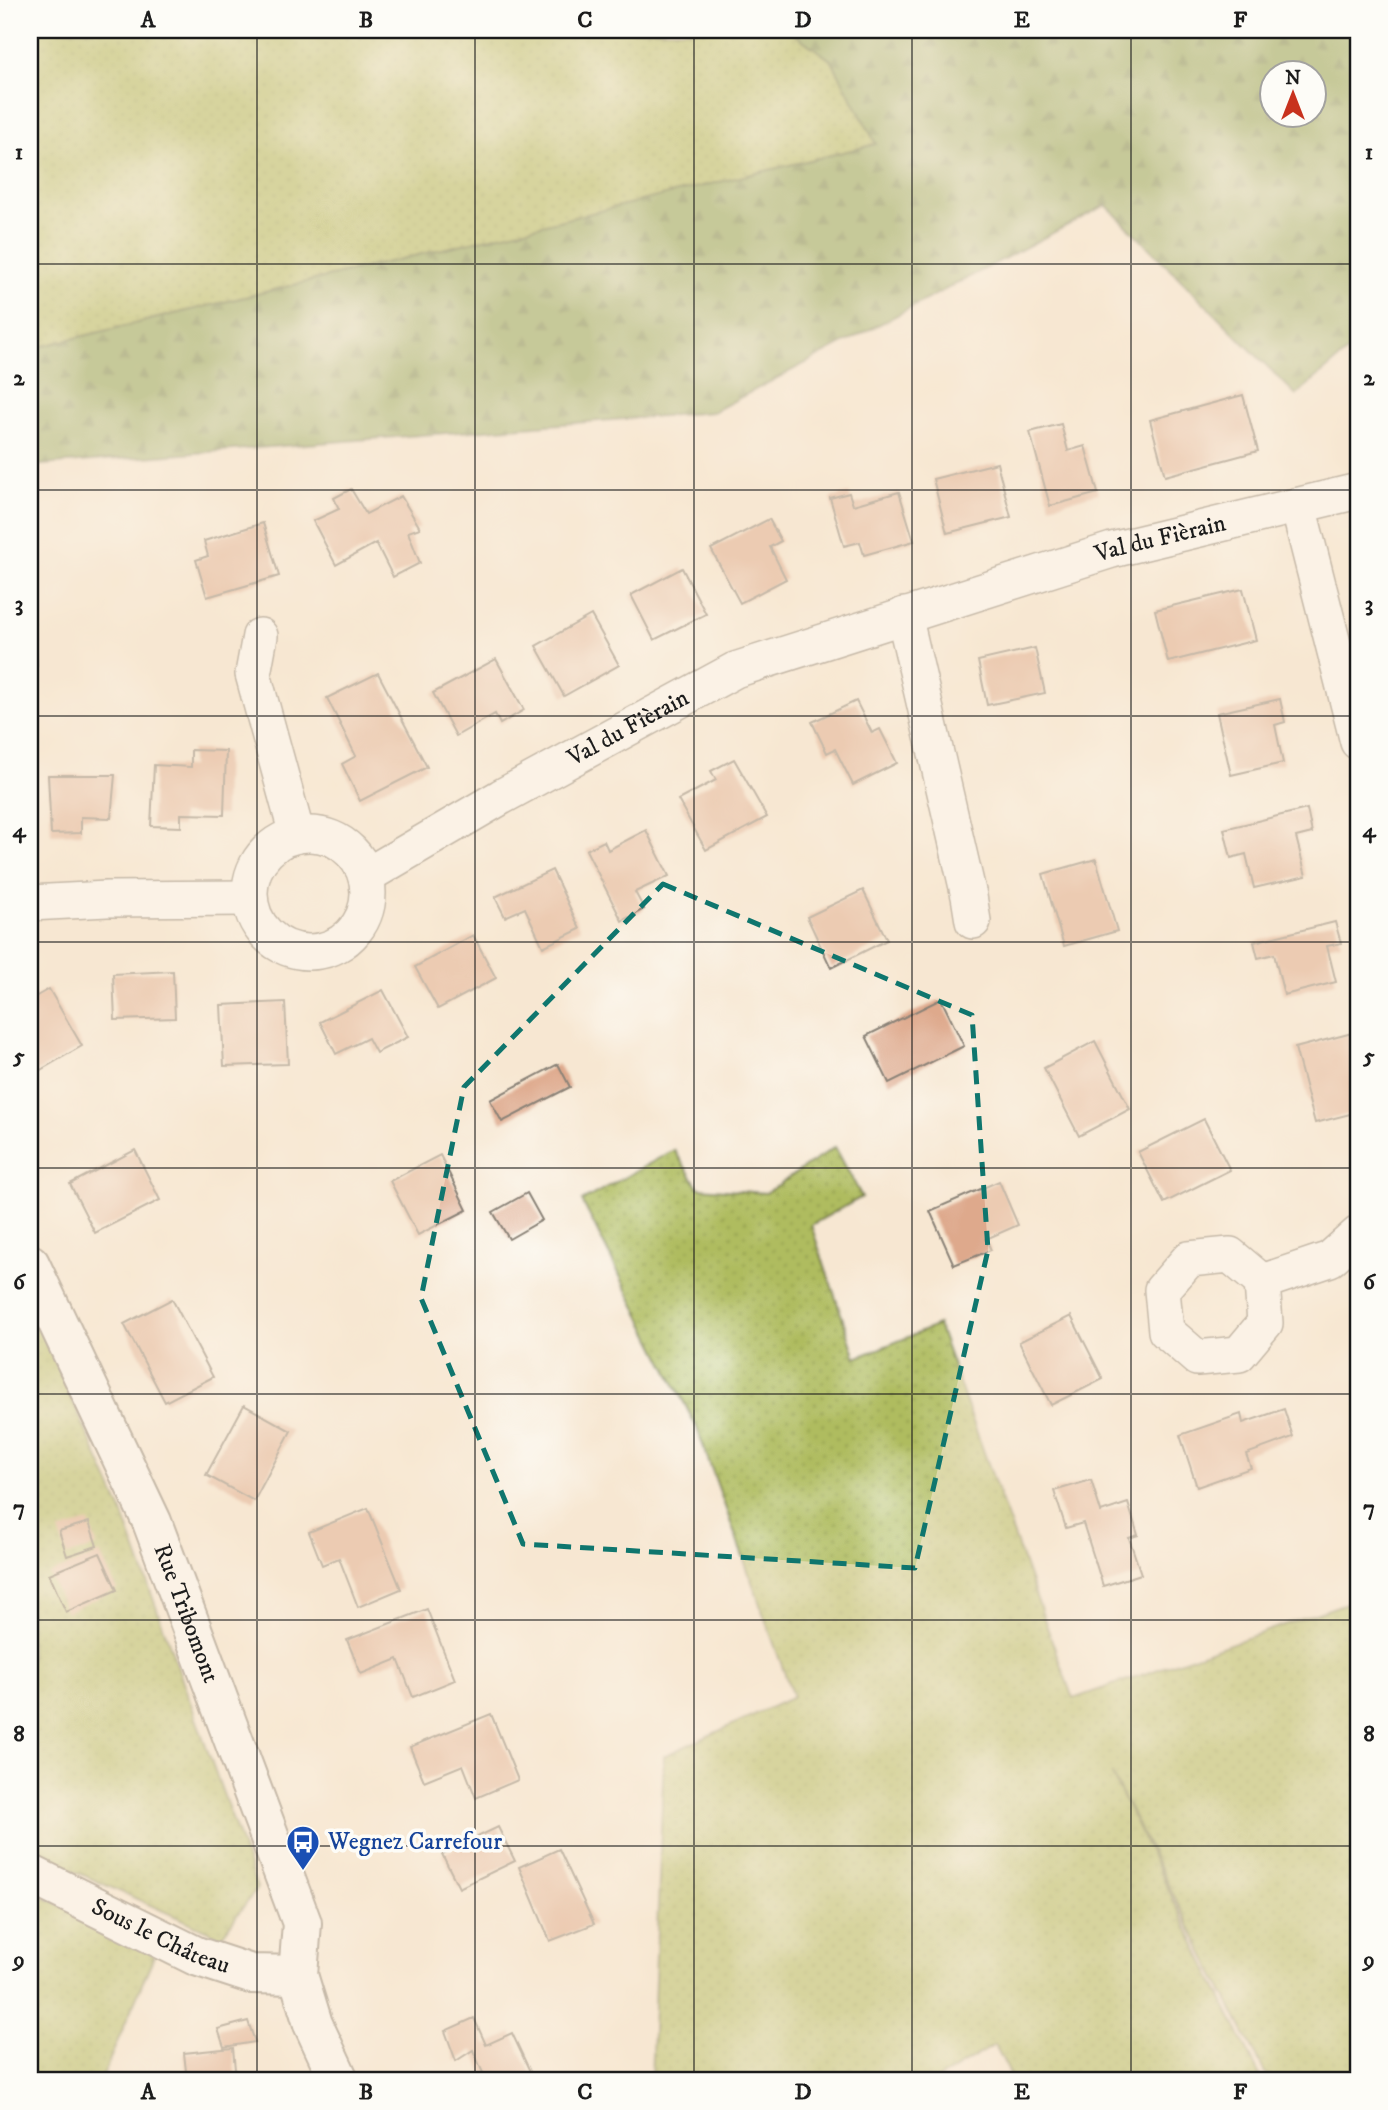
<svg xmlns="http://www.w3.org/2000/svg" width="1388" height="2110" viewBox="0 0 1388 2110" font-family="'IM FELL DW Pica',serif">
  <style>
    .grass { fill: url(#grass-dots); stroke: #666c3d; stroke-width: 2 }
    .forest { fill: url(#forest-firs); stroke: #546038; stroke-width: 2; fill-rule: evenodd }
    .building { fill: #dea98c }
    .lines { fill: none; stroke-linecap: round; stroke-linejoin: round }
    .minor-casing { stroke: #8a8277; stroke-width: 38 }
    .tertiary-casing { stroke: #8a8277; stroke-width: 42 }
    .minor { stroke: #fff; stroke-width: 35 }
    .tertiary { stroke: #fff; stroke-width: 38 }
    .marked { fill: none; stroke: #0f766e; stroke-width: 5; stroke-dasharray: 14 9; stroke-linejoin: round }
    .grid { fill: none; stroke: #1c1c1c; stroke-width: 2; stroke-opacity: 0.55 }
    .labels { text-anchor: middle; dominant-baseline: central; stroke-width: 7; stroke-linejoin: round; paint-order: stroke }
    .street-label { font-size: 24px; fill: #1c1c1c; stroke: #fdfcf7 }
    .transit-label { font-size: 24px; fill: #164399; stroke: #fdfcf7; text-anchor: start }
    .neatline { fill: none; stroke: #1c1c1c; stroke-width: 2.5 }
    .grid-label { font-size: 23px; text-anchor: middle; font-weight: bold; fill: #1c1c1c }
  </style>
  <defs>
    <pattern id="grass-dots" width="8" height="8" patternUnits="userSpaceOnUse" patternTransform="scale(1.75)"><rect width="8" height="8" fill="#afbc5e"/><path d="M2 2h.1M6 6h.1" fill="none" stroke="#96a151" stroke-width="1.8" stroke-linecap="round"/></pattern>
    <pattern id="forest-firs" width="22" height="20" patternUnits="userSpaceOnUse" patternTransform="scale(1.75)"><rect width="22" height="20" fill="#8ba455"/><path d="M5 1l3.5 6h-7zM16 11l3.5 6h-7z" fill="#718546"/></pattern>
  </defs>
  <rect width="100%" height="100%" fill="#fdfcf7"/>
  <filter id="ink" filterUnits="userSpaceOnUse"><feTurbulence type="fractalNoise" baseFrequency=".0143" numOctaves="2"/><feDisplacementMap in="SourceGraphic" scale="14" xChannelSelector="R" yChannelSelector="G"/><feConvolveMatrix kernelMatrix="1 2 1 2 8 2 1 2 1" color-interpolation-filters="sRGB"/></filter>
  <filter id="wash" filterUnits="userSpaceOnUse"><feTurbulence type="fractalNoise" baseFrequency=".00686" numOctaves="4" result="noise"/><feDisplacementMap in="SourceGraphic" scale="28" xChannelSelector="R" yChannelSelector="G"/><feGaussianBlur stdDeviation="1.57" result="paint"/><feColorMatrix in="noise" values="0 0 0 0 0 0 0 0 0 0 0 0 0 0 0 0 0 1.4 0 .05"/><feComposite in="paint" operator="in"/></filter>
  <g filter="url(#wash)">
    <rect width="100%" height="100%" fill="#f7e7d2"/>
    <g class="grass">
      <polygon points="30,30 789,30 832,61 877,144 30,349"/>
      <polygon points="835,1147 862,1197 811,1225 856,1358 938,1325 1073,1699 1358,1599 1358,2080 1278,2080 1265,2073 1111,1773 1262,2080 1013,2080 995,2045 936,2080 651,2080 664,1756 793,1697 697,1428 582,1201 674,1150 699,1188 766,1193"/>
      <polygon points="30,1305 121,1509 257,1888 221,1937 30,1851"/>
      <polygon points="30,1891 157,1949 101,2080 30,2080"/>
    </g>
    <path class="forest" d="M789 30H1358V343L1296 395 1106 205 713 412 30 466V349L876 144 832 61ZM1272 74H1314V116H1272Z"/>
    <g id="blocks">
      <g class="building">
        <polygon points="1243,395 1258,451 1165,476 1150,420"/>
        <polygon points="1061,424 1068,451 1085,446 1098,493 1050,506 1030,432"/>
        <polygon points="997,463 1011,517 947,533 933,479"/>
        <polygon points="351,489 366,514 401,496 420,528 408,532 420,563 393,577 376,543 336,565 313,521 339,509 334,498"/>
        <polygon points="899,492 914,541 864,555 860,542 844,546 830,498 849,493 853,505"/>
        <polygon points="769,519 781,541 770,547 786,579 740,603 711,549"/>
        <polygon points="263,523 279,576 207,597 196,560 208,556 204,541"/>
        <polygon points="682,568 706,614 654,640 631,595"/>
        <polygon points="1243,589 1256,640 1168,662 1155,610"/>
        <polygon points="591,615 619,665 564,696 536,646"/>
        <polygon points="34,620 37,666 30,667 30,621"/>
        <polygon points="1035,648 1045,693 987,705 978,661"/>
        <polygon points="496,659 524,710 500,724 495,714 456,736 433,693"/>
        <polygon points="378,673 427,767 360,801 342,764 356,756 327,698"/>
        <polygon points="1280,699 1285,722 1275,725 1283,763 1231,775 1217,713"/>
        <polygon points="856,701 872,733 880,729 897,763 853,785 835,749 827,753 812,722"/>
        <polygon points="191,750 226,751 224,815 181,814 181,827 151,826 154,765 191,767"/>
        <polygon points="734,759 767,817 706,850 678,800 716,780 711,771"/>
        <polygon points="48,775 115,775 111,818 81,817 81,833 51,834"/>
        <polygon points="1307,809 1312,833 1296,837 1306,876 1254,888 1246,854 1231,858 1224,829"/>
        <polygon points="646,830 669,876 635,892 644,909 622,921 586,850 604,841 608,850"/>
        <polygon points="1096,859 1117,931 1064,946 1043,874"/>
        <polygon points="552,870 580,929 543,947 525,908 505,917 495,897"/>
        <polygon points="863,890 887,940 831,968 807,917"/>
        <polygon points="1335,922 1341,943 1327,946 1336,982 1284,995 1274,954 1258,958 1254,942"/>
        <polygon points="473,935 496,978 438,1009 415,967"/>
        <polygon points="173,971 175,1018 115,1020 113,974"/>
        <polygon points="30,988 35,997 49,989 82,1046 30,1076"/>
        <polygon points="383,990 408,1037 376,1053 368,1038 336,1054 320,1022"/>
        <polygon points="941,999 964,1046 889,1083 866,1036"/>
        <polygon points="285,1002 288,1064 224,1066 221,1005"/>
        <polygon points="1356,1032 1358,1040 1358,1112 1315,1123 1295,1048"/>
        <polygon points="1095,1041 1130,1109 1079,1136 1044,1068"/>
        <polygon points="558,1064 570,1087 502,1122 490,1100"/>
        <polygon points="1204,1119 1230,1170 1164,1203 1138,1152"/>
        <polygon points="135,1150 160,1200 95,1233 70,1184"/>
        <polygon points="440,1155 467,1210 418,1235 390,1181"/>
        <polygon points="999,1181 1018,1225 986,1239 991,1250 954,1265 930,1211"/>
        <polygon points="527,1193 542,1220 509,1239 493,1212"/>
        <polygon points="172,1299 213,1377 165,1402 124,1324"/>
        <polygon points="1071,1316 1103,1379 1051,1405 1019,1342"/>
        <polygon points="244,1405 291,1431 254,1501 206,1475"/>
        <polygon points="1284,1409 1293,1437 1246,1454 1251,1468 1197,1487 1180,1435 1241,1414 1243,1423"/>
        <polygon points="1091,1480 1101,1512 1128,1503 1138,1535 1129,1538 1141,1574 1103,1586 1083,1523 1066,1528 1054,1491"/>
        <polygon points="368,1508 401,1589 358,1607 339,1558 322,1565 309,1532"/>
        <polygon points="89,1522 97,1546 67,1556 59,1531"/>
        <polygon points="100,1553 117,1590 66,1612 49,1574"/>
        <polygon points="427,1609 455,1680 413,1697 398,1659 361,1674 347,1640"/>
        <polygon points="491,1714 518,1780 476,1798 463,1765 424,1781 410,1747"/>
        <polygon points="498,1827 515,1861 459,1888 442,1854"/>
        <polygon points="559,1849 594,1924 550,1941 519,1867"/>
        <polygon points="474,2018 486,2045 512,2033 534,2080 486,2080 473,2050 456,2061 445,2031"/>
        <polygon points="248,2021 255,2042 224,2047 218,2029"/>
        <polygon points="233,2048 236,2080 187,2080 184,2053"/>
      </g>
    </g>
  </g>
  <g filter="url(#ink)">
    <use href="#blocks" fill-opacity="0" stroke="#8a8277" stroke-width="2"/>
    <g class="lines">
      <defs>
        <g id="minor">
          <polyline points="1298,506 1358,742"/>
          <polyline points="904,615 969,896 973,921"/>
          <polyline points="260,636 253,674 297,835"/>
          <circle cx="309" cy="893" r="59"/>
          <path id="s1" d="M366 876 501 797 735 670 1112 550 1358 491"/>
          <polyline points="30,903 107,899 250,898"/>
          <polygon points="1230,1255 1262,1282 1265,1323 1239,1354 1197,1358 1166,1331 1162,1290 1189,1259"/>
          <polyline points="1262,1282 1330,1259 1358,1234"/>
        </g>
        <g id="tertiary">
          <path id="s2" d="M30 1264 152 1522 302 1923 298 1975 313 2024 339 2080"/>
          <path id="s3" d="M30 1874 196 1956 251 1974 298 1975"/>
        </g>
      </defs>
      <use href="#minor" class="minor-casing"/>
      <use href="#tertiary" class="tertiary-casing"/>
      <use href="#minor" class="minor"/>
      <use href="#tertiary" class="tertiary"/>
    </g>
  </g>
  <path d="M0 0H1388V2110H0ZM663 884 972 1015 988 1250 915 1568 523 1544 421 1298 464 1087Z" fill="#f7e7d2" fill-opacity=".55" fill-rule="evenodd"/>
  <path class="marked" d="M663 884 972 1015 988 1250 915 1568 523 1544 421 1298 464 1087Z"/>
  <path class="grid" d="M257 30V2080M475 30V2080M694 30V2080M912 30V2080M1131 30V2080M30 264H1358M30 490H1358M30 716H1358M30 942H1358M30 1168H1358M30 1394H1358M30 1620H1358M30 1846H1358"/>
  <defs>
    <symbol id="bus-pin" viewBox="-11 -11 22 30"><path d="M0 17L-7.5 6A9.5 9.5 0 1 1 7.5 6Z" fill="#1a4fb4" stroke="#fdfcf7"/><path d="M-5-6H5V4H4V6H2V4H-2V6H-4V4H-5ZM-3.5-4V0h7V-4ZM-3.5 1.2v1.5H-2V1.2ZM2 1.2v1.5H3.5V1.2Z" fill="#fff"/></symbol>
  </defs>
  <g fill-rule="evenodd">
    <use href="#bus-pin" x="284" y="1823" width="38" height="52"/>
  </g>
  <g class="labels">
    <g class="street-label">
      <text stroke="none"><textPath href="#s1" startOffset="868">Val du Fièrain</textPath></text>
      <text stroke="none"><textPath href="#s1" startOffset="301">Val du Fièrain</textPath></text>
      <text stroke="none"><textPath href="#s2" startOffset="383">Rue Tribomont</textPath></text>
      <text stroke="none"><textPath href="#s3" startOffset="145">Sous le Château</textPath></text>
    </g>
    <g class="transit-label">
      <text x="328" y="1842">Wegnez Carrefour</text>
    </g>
  </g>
  <rect width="1388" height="2110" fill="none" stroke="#fdfcf7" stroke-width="77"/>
  <g transform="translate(1293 94)"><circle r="33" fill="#fdfcf7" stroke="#a3a29f" stroke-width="2"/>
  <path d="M0-5L12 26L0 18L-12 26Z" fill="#c8321e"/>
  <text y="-10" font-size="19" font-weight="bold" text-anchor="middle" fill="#1c1c1c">N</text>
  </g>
  <rect x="38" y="38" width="1312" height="2034" class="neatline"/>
  <g class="grid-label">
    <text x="148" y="27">A</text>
    <text x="366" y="27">B</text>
    <text x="585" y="27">C</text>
    <text x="803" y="27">D</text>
    <text x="1022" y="27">E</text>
    <text x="1240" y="27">F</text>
    <text x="19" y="159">1</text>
    <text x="1369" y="159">1</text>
    <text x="19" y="385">2</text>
    <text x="1369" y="385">2</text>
    <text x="19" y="611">3</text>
    <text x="1369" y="611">3</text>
    <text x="19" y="837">4</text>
    <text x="1369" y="837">4</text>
    <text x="19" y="1063">5</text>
    <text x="1369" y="1063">5</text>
    <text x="19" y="1289">6</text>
    <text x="1369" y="1289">6</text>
    <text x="19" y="1515">7</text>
    <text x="1369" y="1515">7</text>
    <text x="19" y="1741">8</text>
    <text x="1369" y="1741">8</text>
    <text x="19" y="1967">9</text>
    <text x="1369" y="1967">9</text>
    <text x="148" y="2099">A</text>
    <text x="366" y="2099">B</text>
    <text x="585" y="2099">C</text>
    <text x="803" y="2099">D</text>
    <text x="1022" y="2099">E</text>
    <text x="1240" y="2099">F</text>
  </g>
</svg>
